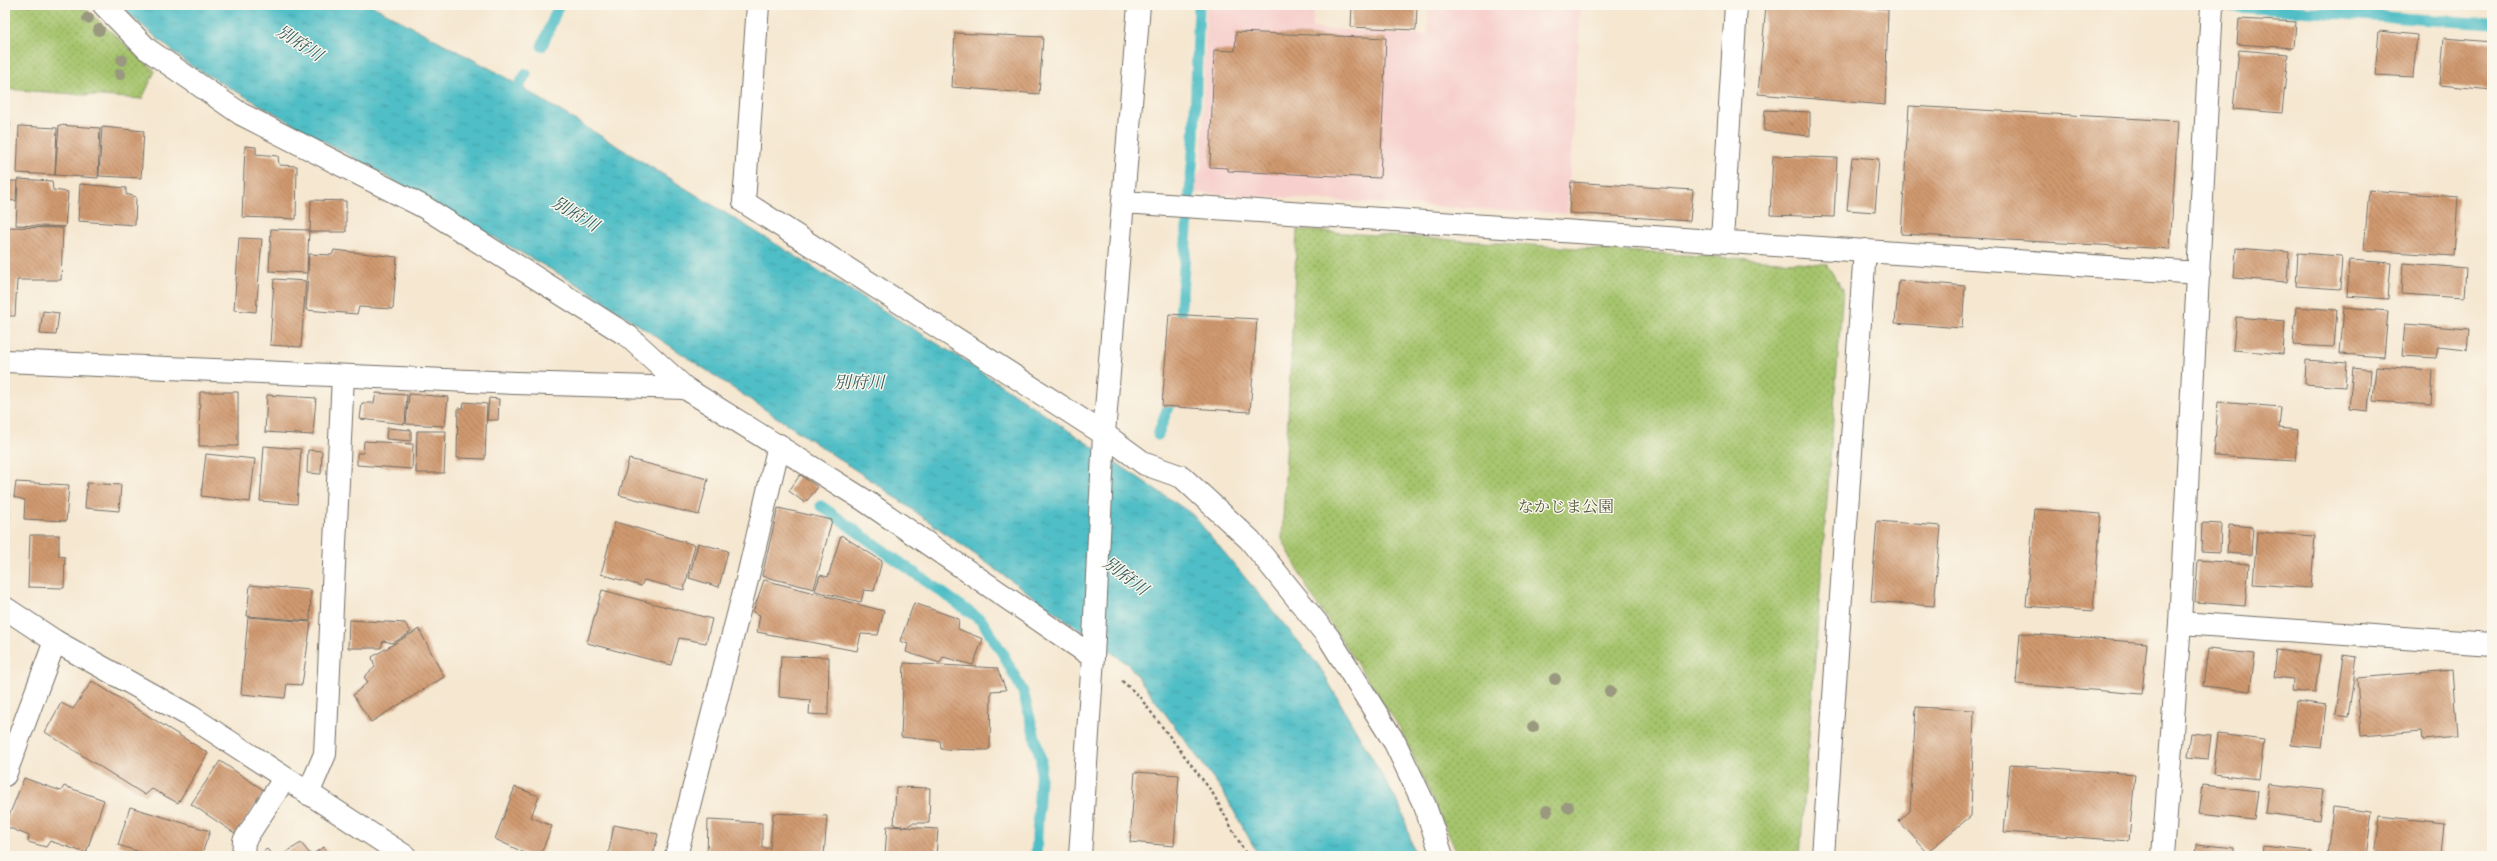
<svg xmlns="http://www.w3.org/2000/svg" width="2497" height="861" viewBox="0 0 2497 861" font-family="'IM FELL English','Noto Serif JP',serif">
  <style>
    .built { fill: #f7d0cd }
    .park { fill: url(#park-dots); stroke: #68784c }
    .water { fill: url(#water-ripples); stroke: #3e7478 }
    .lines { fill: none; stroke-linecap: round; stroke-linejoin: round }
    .stream { stroke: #50bec6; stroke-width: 11 }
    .building { fill: url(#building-back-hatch) }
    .minor-casing { stroke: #726d65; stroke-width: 24 }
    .path { stroke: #726d65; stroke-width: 2.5; stroke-dasharray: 3 3; stroke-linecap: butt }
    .minor { stroke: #fff; stroke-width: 22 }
    .tree { fill: #9a9980 }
    .labels { text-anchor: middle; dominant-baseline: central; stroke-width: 3; stroke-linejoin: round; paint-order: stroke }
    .park-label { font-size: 16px; fill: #50593e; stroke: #fbf7ec }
    .water-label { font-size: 17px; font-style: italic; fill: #385e61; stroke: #fbf7ec }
  </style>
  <defs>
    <pattern id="park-dots" width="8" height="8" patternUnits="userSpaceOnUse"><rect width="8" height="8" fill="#a5c46c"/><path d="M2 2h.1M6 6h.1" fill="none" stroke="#879f59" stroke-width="1.8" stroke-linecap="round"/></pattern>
    <pattern id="water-ripples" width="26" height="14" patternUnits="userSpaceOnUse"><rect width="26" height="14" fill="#50bec6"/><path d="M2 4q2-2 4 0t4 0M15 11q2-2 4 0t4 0" fill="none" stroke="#439ba1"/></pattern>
    <pattern id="building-back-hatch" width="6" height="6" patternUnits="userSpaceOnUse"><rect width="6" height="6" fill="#d09970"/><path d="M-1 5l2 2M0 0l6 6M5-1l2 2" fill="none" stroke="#a97d5c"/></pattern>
  </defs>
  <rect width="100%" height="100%" fill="#fbf7ec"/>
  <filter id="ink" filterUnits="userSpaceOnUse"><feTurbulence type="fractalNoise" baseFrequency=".025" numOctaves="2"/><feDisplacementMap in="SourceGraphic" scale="8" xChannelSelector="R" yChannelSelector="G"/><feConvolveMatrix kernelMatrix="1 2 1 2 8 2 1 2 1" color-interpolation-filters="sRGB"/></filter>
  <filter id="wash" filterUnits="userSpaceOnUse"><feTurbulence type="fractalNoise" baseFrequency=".012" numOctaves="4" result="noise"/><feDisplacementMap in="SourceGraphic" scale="16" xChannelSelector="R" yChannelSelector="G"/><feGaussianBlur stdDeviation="0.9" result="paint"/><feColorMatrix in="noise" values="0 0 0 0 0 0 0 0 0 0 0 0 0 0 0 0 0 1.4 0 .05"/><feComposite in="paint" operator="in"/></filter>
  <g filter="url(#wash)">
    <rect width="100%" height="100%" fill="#f5e7d0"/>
    <polygon class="built" points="1206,5 1314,5 1312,28 1427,35 1429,5 1581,5 1567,214 1187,192 1202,168"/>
    <g class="park">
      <polygon points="5,5 81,5 155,71 142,99 5,89"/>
      <polygon points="1297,230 1826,264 1843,289 1800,856 1459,856 1457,853 1400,728 1311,595 1282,539"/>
    </g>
    <polygon class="water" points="122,5 371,5 500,74 967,362 1192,514 1319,666 1402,810 1415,856 1259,856 1222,790 1129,665 881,487 582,287 188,64 131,16"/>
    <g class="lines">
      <g class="stream">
        <polyline points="2208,5 2492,24"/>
        <polyline points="542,46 559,5"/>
        <polyline points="512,97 526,74"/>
        <polyline points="1179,330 1194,141 1199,5"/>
        <polyline points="1158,435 1173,393"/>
        <polyline points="821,506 982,621 1003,654 1023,692 1041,760 1036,856"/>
      </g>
    </g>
    <g id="blocks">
      <g class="building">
        <polygon points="1352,5 1417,5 1416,30 1351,27"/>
        <polygon points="1766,5 1835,5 1888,9 1885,105 1758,94"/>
        <polygon points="2239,19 2296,22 2294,48 2237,44"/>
        <polygon points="2379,31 2417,35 2413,77 2375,75"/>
        <polygon points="1236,32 1386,38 1380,178 1228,171 1228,168 1210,167 1214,50 1235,51"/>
        <polygon points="955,33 1043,37 1039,94 952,87"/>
        <polygon points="2444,38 2492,42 2492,90 2440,85"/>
        <polygon points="2239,50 2288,54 2282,113 2233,109"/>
        <polygon points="1909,106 2178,121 2170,249 1901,234"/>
        <polygon points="1765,110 1810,112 1810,136 1764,131"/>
        <polygon points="5,122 10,122 7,179 5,179"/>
        <polygon points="59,125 100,128 98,178 55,175"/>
        <polygon points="19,126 57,128 55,175 17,173"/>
        <polygon points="102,127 144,131 141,178 99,176"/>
        <polygon points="245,146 256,147 256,154 278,156 279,165 297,166 296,219 242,217"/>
        <polygon points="1773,156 1837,158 1834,217 1770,215"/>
        <polygon points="1852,157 1879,159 1875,212 1847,210"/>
        <polygon points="18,179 52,181 53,190 68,192 65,227 16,225"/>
        <polygon points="5,181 17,181 16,201 5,200"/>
        <polygon points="1571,182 1693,190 1690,221 1569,213"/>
        <polygon points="80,184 126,188 126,194 136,197 135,225 78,221"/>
        <polygon points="2369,190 2458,197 2454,256 2364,250"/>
        <polygon points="311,200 346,201 346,232 310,232"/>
        <polygon points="5,227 63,228 61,280 17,280 15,316 5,316"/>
        <polygon points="271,229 309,230 307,273 269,271"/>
        <polygon points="239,238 262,239 256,312 234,310"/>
        <polygon points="2236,248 2289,252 2287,282 2234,278"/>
        <polygon points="334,250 397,257 393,309 359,307 357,314 306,310 309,254 332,255"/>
        <polygon points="2298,253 2342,256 2340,289 2296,286"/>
        <polygon points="2350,260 2391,263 2388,299 2347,296"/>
        <polygon points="2403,263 2466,268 2464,298 2401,294"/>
        <polygon points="274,279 306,281 301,347 270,345"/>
        <polygon points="1899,280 1965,286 1962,328 1895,323"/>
        <polygon points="2296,307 2337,310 2334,347 2293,345"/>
        <polygon points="2344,307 2388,311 2384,357 2340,354"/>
        <polygon points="43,311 59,313 56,335 40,334"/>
        <polygon points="1169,314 1257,319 1250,412 1162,406"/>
        <polygon points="2236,317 2285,321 2283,354 2233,350"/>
        <polygon points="2405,324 2469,329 2467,350 2438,347 2436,358 2402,356"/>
        <polygon points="2306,360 2347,363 2345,387 2305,384"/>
        <polygon points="2376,366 2433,370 2431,405 2373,401"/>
        <polygon points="2353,368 2371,370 2368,411 2349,409"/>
        <polygon points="200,392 238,392 238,446 199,446"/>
        <polygon points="376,393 407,395 405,424 360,419 362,403 374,403"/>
        <polygon points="409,394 448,397 445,426 406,424"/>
        <polygon points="267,395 316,398 313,435 265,432"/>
        <polygon points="489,398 499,399 498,420 487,420"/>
        <polygon points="464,402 487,404 485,459 457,458 458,408 463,408"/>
        <polygon points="2218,402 2281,407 2279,428 2298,430 2295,461 2214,456"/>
        <polygon points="387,428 411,430 411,441 386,439"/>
        <polygon points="417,431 446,431 444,473 416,473"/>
        <polygon points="364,441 413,444 412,469 357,465 357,453 363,453"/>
        <polygon points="264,446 301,449 297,504 260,501"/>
        <polygon points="308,450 322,451 321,474 307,473"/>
        <polygon points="206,454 255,459 250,502 201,496"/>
        <polygon points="629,459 708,479 699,515 619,495"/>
        <polygon points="800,475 818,487 805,503 789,491"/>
        <polygon points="16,482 69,485 66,521 24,519 25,500 14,497"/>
        <polygon points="87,483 121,485 119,511 85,508"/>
        <polygon points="5,493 9,493 8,524 5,523"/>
        <polygon points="778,508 832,520 814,589 762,576"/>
        <polygon points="2034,509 2101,514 2093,611 2026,606"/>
        <polygon points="1877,521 1941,526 1934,606 1871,601"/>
        <polygon points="615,522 695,545 684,590 644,580 641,586 601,574"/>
        <polygon points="2202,523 2221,524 2220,552 2201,551"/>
        <polygon points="2229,525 2253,527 2251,555 2227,553"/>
        <polygon points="2257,532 2315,536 2311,588 2253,584"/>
        <polygon points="30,535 59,535 59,556 65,557 64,588 28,587"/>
        <polygon points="841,535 882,561 874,591 864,590 861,602 815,591 820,575 828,577"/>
        <polygon points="698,543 728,551 719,587 689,578"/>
        <polygon points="2198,560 2249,564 2245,606 2195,602"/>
        <polygon points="764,580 884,611 878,635 861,634 857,651 757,632 760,615 753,612"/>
        <polygon points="250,585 311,590 310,621 247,616"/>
        <polygon points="602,590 712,619 706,643 679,638 671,665 587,643"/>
        <polygon points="914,603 959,619 958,629 983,639 973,665 943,657 940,663 906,652 908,644 900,641"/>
        <polygon points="248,617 311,622 302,685 287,684 285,698 241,694"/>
        <polygon points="349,620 405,623 411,632 393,643 383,641 381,648 348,648"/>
        <polygon points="419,629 444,677 371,722 353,695 368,682 364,677 375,667 372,657"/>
        <polygon points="2020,633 2147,643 2142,694 2016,684"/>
        <polygon points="2208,649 2255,654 2250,691 2203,686"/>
        <polygon points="2277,650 2320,655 2315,693 2292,691 2293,679 2274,677"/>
        <polygon points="2344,655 2357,657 2348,717 2336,715"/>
        <polygon points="781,656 829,657 828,715 809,714 810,700 779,697"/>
        <polygon points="904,663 997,668 1006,690 991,691 990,748 987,750 941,749 940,741 901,737"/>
        <polygon points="2452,670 2457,737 2423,740 2422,731 2361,736 2357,678"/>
        <polygon points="92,681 208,753 178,803 152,789 145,795 45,732 61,703 73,709"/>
        <polygon points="2296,701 2327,705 2322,748 2291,745"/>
        <polygon points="1916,707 1974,710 1971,816 1927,852 1899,821 1910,811"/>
        <polygon points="2191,733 2211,735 2208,759 2188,757"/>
        <polygon points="2218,734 2264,740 2259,779 2213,774"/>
        <polygon points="220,761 265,791 236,834 191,804"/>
        <polygon points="2010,765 2135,774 2129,841 2004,832"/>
        <polygon points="1135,772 1179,775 1174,846 1130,842"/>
        <polygon points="24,778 61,791 64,786 104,800 86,853 50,841 46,847 28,842 29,836 5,826"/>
        <polygon points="2269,784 2323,790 2319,820 2265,813"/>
        <polygon points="2203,785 2258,791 2254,820 2199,814"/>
        <polygon points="515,787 539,796 531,817 552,826 540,856 531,856 495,839"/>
        <polygon points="896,787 930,788 929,823 912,823 907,827 894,825"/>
        <polygon points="130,807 210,831 201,856 152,856 118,845"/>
        <polygon points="2333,807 2372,812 2366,856 2327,856"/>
        <polygon points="773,813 827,816 824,856 707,856 708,820 762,823 762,848 770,848"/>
        <polygon points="2380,816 2444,823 2441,856 2375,856"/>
        <polygon points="614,825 658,834 653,856 608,856"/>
        <polygon points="887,826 938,829 936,856 885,856"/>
        <polygon points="301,843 311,855 324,847 330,856 280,856"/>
        <polygon points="2196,844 2234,848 2234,856 2195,856"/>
        <polygon points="2263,846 2312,851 2311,856 2262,856"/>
        <polygon points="267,849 273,856 257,856"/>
      </g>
    </g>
  </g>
  <g filter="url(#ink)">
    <use href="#blocks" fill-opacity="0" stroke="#726d65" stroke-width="1"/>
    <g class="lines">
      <defs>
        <g id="minor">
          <polyline points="104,5 147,49 241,114 424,207 628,336 685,388 864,500 1093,657"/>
          <polyline points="758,5 744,202 1104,434 1145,464 1182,477 1250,540 1329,638 1395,743 1425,806 1442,856"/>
          <polyline points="1123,202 2199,273"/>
          <polyline points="1722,240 1736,5"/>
          <polyline points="5,361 516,383 685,388"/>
          <polyline points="5,608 55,641 190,716 405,856"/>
          <polyline points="2180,623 2492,644"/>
          <polyline points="5,775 55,641"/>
          <polyline points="308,794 325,754 343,376"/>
          <polyline points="243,856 244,841 284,779"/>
          <polyline points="676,856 747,580 779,445"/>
          <polyline points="1080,856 1093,657 1104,434 1139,5"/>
          <polyline points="1823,856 1865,250"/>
          <polyline points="2163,856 2180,623 2212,5"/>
        </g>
      </defs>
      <use href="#minor" class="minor-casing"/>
      <polyline class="path" points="1122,681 1138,695 1212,792 1247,856"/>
      <use href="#minor" class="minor"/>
    </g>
    <g class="tree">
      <circle cx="88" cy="18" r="6"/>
      <circle cx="99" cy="30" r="6"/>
      <circle cx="122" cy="60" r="6"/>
      <circle cx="120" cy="74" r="6"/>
      <circle cx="1555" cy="679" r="6"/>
      <circle cx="1610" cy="691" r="6"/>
      <circle cx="1533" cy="727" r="6"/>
      <circle cx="1568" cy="807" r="6"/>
      <circle cx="1547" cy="811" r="6"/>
    </g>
  </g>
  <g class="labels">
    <g class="park-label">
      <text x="1566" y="508">なかじま公園</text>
    </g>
    <g class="water-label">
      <text transform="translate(299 44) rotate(33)">別府川</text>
      <text transform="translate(575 215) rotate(31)">別府川</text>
      <text x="859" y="383">別府川</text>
      <text transform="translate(1125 577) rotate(37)">別府川</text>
    </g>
  </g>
  <rect width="2497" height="861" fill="none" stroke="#fbf7ec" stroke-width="20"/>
</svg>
